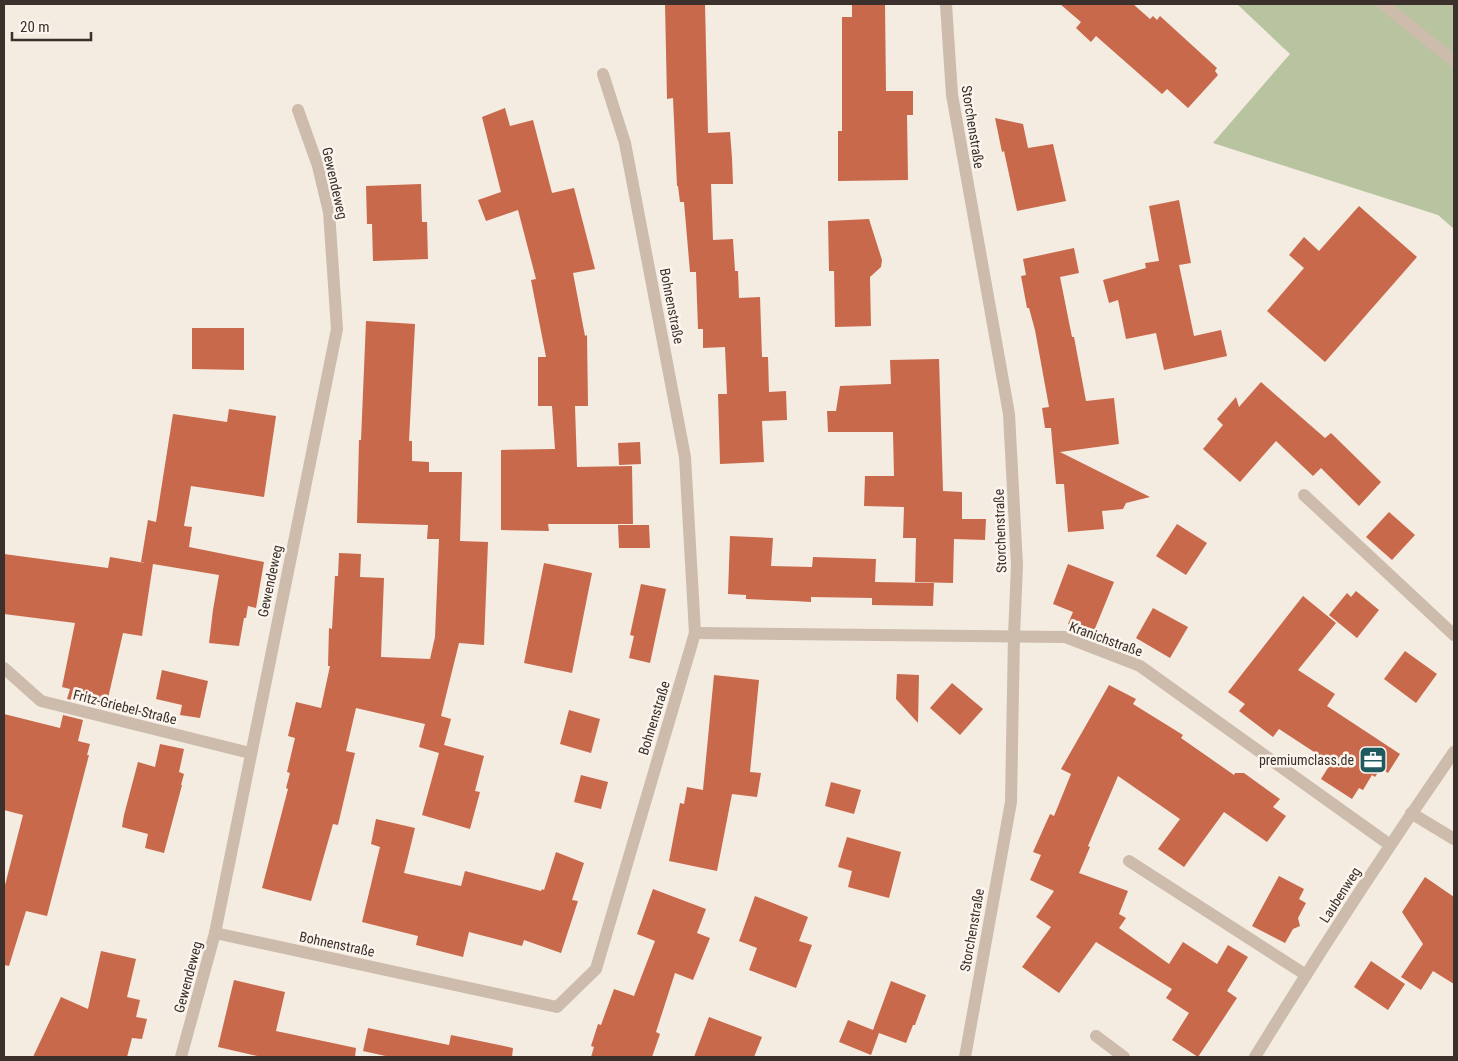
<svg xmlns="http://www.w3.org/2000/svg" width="1458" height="1061" viewBox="0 0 1458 1061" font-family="'Roboto Condensed',sans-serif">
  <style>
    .green { fill: #b8c4a0 }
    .building { fill: #c8694b }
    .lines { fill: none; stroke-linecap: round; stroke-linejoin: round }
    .lane { stroke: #cdbbac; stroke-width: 12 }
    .street { stroke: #cdbbac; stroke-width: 12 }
    .labels { text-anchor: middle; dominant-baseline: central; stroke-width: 5; stroke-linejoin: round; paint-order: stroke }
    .street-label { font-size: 14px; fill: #3b302b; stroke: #fbf5ee }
    .poi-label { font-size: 14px; fill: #3b302b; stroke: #fbf5ee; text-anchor: end }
  </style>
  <rect width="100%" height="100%" fill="#f4ebe1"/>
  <polygon class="green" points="1237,4 1454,4 1454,229 1438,215 1213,143 1290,54"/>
  <g class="building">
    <polygon points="665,4 705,4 708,133 730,132 732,158 733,184 711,184 713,240 733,239 735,271 738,271 739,298 760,297 762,357 768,357 769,392 786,391 787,420 762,421 764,462 720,464 718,394 727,394 725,347 703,348 703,329 698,329 696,272 690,272 684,202 680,202 678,186 677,186 673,98 667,99"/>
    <polygon points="852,4 885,4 886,91 913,91 913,115 907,115 908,180 838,181 838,131 842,131 842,17 852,17"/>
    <polygon points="1060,4 1133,4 1150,19 1153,16 1157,20 1160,16 1217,68 1215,71 1218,75 1188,108 1167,89 1162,94 1096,36 1091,42 1076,28 1081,22"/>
    <polygon points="505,108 510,126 533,120 552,193 574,188 595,269 573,273 585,336 587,335 588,406 575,406 577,467 632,466 633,524 548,524 549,531 501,530 501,450 555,449 552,406 538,406 538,357 546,357 531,280 536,279 518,210 486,221 478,200 501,192 482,117"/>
    <polygon points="995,118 1023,124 1028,148 1053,144 1066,201 1017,211 1004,151 1002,152"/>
    <polygon points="421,184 422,222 427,222 428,259 373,261 372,224 367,224 366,186"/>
    <polygon points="1179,200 1191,263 1179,265 1194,336 1221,330 1227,356 1164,370 1156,333 1126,339 1118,300 1109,303 1103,280 1146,268 1145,263 1159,261 1149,206"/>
    <polygon points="1359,206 1417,257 1325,362 1267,311 1304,268 1289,255 1304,237 1319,251"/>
    <polygon points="869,219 882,260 881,267 870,277 871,326 835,327 834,271 829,271 828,221"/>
    <polygon points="1074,248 1079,273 1060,277 1072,337 1074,337 1086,401 1114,398 1119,444 1060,452 1150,497 1126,503 1123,509 1102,511 1104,529 1068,532 1064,484 1056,484 1051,428 1045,428 1042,408 1049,407 1035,330 1029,308 1027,308 1021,276 1026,275 1023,259"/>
    <polygon points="366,321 415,324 409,441 412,441 412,461 429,462 429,472 462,472 460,541 488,542 484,645 459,643 441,716 451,719 444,745 484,756 475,791 480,792 470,829 422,815 439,753 419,747 425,724 356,708 346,751 355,753 338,825 333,824 311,901 262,888 288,789 286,788 290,773 287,772 295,738 288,736 296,702 321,708 330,666 328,666 329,628 332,629 335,576 338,576 339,553 361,554 360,577 384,578 381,657 430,659 435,637 439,539 427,539 428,525 357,523 359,440 361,440"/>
    <polygon points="192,328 244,328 244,370 192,369"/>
    <polygon points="939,359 943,491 962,492 962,519 986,519 985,540 954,539 953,583 915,582 916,538 903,538 904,507 864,506 865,476 894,476 893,432 828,432 827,411 836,411 840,386 891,384 890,360"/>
    <polygon points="1261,382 1325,438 1331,433 1381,482 1359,506 1321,468 1313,476 1276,441 1240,482 1203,449 1223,425 1217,419 1236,397 1239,407"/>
    <polygon points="229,409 276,416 264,497 191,486 184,526 192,527 189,547 264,562 256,608 248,606 246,618 244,618 239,646 209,643 213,610 219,575 153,564 142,636 123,633 106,707 67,699 70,689 62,687 75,623 4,614 4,554 108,568 110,557 145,563 141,562 148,520 156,522 173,414 227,422"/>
    <polygon points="640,442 641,464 619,465 618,443"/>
    <polygon points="1389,512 1415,535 1392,560 1366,537"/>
    <polygon points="1177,524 1207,543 1186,575 1156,556"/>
    <polygon points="618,525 649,525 650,548 619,548"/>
    <polygon points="730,536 773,538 771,566 812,567 813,557 876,559 875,582 934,583 933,606 872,605 872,598 811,597 811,602 794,601 746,599 746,595 728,594"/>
    <polygon points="544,563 592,573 572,673 524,663"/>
    <polygon points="1068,564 1114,582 1094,631 1086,631 1068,624 1073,612 1053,604"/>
    <polygon points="641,584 666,589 650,663 629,658 634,636 630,635"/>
    <polygon points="1356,591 1379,610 1357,638 1329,615 1347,593 1351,597"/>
    <polygon points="1303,596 1336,623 1298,670 1335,694 1327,706 1400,754 1388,773 1381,768 1375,777 1372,775 1363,790 1359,788 1352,799 1321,779 1331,763 1279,729 1273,737 1239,711 1245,704 1228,692"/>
    <polygon points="1153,608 1188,627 1170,658 1136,638"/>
    <polygon points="1405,651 1437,674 1416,703 1384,679"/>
    <polygon points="162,670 208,681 200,718 180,715 182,705 156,699"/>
    <polygon points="897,674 919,675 918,723 896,699"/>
    <polygon points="714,675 759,680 750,772 761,773 757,797 732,794 717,871 669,861 680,803 684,804 687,787 703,790"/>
    <polygon points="952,683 983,709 960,735 930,708"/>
    <polygon points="1109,685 1136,699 1133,704 1183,735 1181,738 1234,775 1235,773 1244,773 1280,799 1273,807 1286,816 1267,842 1224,812 1184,867 1158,849 1180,819 1118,776 1088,846 1090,847 1079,873 1128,891 1119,914 1126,918 1119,928 1169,964 1183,942 1217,964 1228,945 1248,957 1227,991 1237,998 1198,1057 1172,1040 1189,1013 1166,998 1172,989 1096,942 1059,993 1022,967 1051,927 1036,917 1054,891 1030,880 1041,855 1033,852 1050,814 1054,816 1071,774 1061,769"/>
    <polygon points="569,710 600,719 591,753 560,744"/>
    <polygon points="4,714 60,728 63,715 83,720 78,741 90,744 87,755 89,755 47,916 26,911 9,966 4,965 4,889 23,815 4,810"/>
    <polygon points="160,744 184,749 179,772 184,774 181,785 182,785 164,853 145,848 148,834 122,827 124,815 138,762 155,767"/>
    <polygon points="581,775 608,782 601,809 574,802"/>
    <polygon points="831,782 861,790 854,814 825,806"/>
    <polygon points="376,819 415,828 404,873 461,886 465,871 541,891 542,889 544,890 556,852 584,863 572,900 578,901 561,953 524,940 522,946 469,932 463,957 416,945 418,936 362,922 380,847 371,844"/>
    <polygon points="847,837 901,852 889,898 848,887 852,871 838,867"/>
    <polygon points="1279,876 1304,889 1299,899 1306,903 1298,918 1300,926 1293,929 1285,943 1252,926"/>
    <polygon points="1425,877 1454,897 1454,984 1433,971 1421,990 1401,977 1423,944 1402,912"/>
    <polygon points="653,889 706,909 697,933 710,938 693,980 675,973 656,1032 660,1034 652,1057 591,1057 594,1047 591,1046 598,1024 601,1025 614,989 634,996 655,941 637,934"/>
    <polygon points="755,896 808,917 799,941 812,945 796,988 749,970 757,948 739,941"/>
    <polygon points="101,951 136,959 127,997 140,1000 136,1017 147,1019 142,1039 132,1038 127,1057 33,1057 61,997 88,1009"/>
    <polygon points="1371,961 1405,984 1388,1010 1354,987"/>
    <polygon points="234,980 285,992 276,1031 356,1048 355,1057 262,1057 218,1047"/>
    <polygon points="891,981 926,995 915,1025 913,1025 906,1043 879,1033 871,1055 839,1042 848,1020 873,1030"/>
    <polygon points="709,1017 762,1037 754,1057 694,1057"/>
    <polygon points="368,1028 449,1045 451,1035 513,1048 512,1057 390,1057 363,1051"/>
  </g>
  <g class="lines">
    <g class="lane">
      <polyline points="1383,4 1454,61"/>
      <polyline points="1129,861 1306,975"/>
      <polyline points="1096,1036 1124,1057"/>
    </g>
    <g class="street">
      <polyline points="946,4 952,95 1009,414 1017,565 1014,636 1011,802 965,1057"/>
      <polyline points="1304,495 1454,635"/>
      <polyline points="695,633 1065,637 1140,666 1390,845"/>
      <polyline points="4,668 41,701 250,753"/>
      <polyline points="1411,813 1454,839"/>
      <polyline points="215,933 557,1007 596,969 695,633 685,457 625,143 603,74"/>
      <polyline points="181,1057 215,933 337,329 329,212 318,166 298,110"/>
      <path d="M1255 1057C1318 954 1385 851 1454 752"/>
    </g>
  </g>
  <defs>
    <symbol id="office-square" viewBox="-11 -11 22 22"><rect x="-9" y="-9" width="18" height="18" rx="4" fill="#1f5a5e" stroke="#fbf5ee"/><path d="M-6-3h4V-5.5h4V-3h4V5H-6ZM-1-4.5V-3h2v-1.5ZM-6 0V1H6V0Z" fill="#fff"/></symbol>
  </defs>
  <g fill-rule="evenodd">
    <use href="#office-square" x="1357" y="744" width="32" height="32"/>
  </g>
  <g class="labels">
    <g class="street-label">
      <text transform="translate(973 127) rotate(81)">Storchenstraße</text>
      <text transform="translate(335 183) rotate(77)">Gewendeweg</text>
      <text transform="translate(672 306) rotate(79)">Bohnenstraße</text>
      <text transform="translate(1000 531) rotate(-92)">Storchenstraße</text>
      <text transform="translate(270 581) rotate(-78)">Gewendeweg</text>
      <text transform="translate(1106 639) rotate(20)">Kranichstraße</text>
      <text transform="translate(125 707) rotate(14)">Fritz-Griebel-Straße</text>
      <text transform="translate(654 718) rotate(-73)">Bohnenstraße</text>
      <text transform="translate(1340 895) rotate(-57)">Laubenweg</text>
      <text transform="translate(972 930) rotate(-80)">Storchenstraße</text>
      <text transform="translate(337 944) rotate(12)">Bohnenstraße</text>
      <text transform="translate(188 977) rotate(-75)">Gewendeweg</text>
    </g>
    <g class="poi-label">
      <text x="1354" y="760">premiumclass.de</text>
    </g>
  </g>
  <rect width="1458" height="1061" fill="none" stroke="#3b302b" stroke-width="10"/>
  <path d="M12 32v8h79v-8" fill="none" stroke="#3b302b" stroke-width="2.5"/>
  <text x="20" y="32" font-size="15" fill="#3b302b" stroke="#fbf5ee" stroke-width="4" paint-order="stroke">20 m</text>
</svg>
